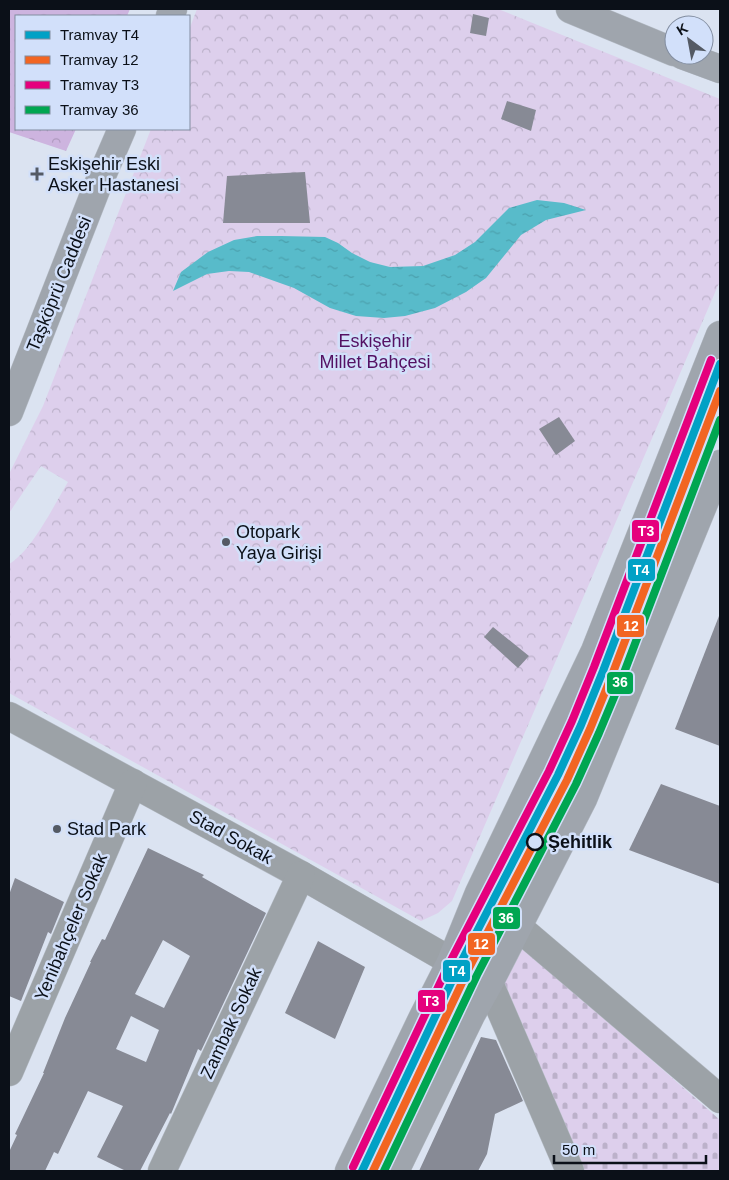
<svg xmlns="http://www.w3.org/2000/svg" width="729" height="1180" viewBox="0 0 729 1180" font-family="Arial,sans-serif">
  <style>
    .forest { fill: url(#forest-crowns) }
    .cemetery { fill: url(#cemetery-stones) }
    .park { fill: url(#park-crowns) }
    .water { fill: url(#water-ripples) }
    .building { fill: #878a95; fill-rule: evenodd }
    .lines { fill: none; stroke-linecap: round; stroke-linejoin: round }
    .minor-casing { stroke: #b7bec8; stroke-width: 29 }
    .major-casing { stroke: #b7bec8; stroke-width: 29 }
    .minor { stroke: #9ca2a7; stroke-width: 28 }
    .major { stroke: #9fa5ad; stroke-width: 28 }
    .tram-1-casing { stroke: #d2e0fa; stroke-width: 11 }
    .tram-2-casing { stroke: #d2e0fa; stroke-width: 11 }
    .tram-3-casing { stroke: #d2e0fa; stroke-width: 11 }
    .tram-4-casing { stroke: #d2e0fa; stroke-width: 11 }
    .tram-1 { stroke: #01a1c5; stroke-width: 8 }
    .tram-2 { stroke: #f26522; stroke-width: 8 }
    .tram-3 { stroke: #e5007d; stroke-width: 8 }
    .tram-4 { stroke: #00a651; stroke-width: 8 }
    .poi-dot { fill: #545a64; stroke: #d2e0fa; stroke-width: 2 }
    .stop-dot { fill: #d2e0fa; stroke: #0b1018; stroke-width: 2.5 }
    .labels { text-anchor: middle; dominant-baseline: central; stroke-width: 5; stroke-linejoin: round; paint-order: stroke }
    .poi-label { font-size: 18px; fill: #0b1018; stroke: #d2e0fa; text-anchor: start }
    .street-label { font-size: 18px; fill: #0b1018; stroke: #d2e0fa }
    .park-label { font-size: 18px; fill: #541163; stroke: #d2e0fa }
    .stop-label { font-size: 18px; font-weight: bold; fill: #0b1018; stroke: #d2e0fa; text-anchor: start }
    .line-badge { stroke: #d2e0fa; stroke-width: 2 }
    .badge-label { font-size: 14px; text-anchor: middle; font-weight: bold; fill: #fff }
  </style>
  <defs>
    <pattern id="forest-crowns" width="20" height="18" patternUnits="userSpaceOnUse" patternTransform="scale(1.25)"><rect width="20" height="18" fill="#cdb4df"/><path d="M2 6a3 3 0 1 1 6 0M12 15a3 3 0 1 1 6 0" fill="none" stroke="#af9abf"/></pattern>
    <pattern id="cemetery-stones" width="16" height="16" patternUnits="userSpaceOnUse" patternTransform="scale(1.25)"><rect width="16" height="16" fill="#ddcfec"/><path d="M2 7V4a2 2 0 0 1 4 0v3zM10 15v-3a2 2 0 0 1 4 0v3z" fill="#bcb1ca"/></pattern>
    <pattern id="park-crowns" width="20" height="18" patternUnits="userSpaceOnUse" patternTransform="scale(1.25)"><rect width="20" height="18" fill="#ddcfec"/><path d="M2 6a3 3 0 1 1 6 0M12 15a3 3 0 1 1 6 0" fill="none" stroke="#bcb1ca"/></pattern>
    <pattern id="water-ripples" width="26" height="14" patternUnits="userSpaceOnUse" patternTransform="scale(1.25)"><rect width="26" height="14" fill="#58bbca"/><path d="M2 4q2-2 4 0t4 0M15 11q2-2 4 0t4 0" fill="none" stroke="#4ba0ad"/></pattern>
  </defs>
  <rect width="100%" height="100%" fill="#dbe3f1"/>
  <polygon class="forest" points="9,9 130,9 127,16 16,16 16,129 76,129 66,151 9,132"/>
  <polygon class="cemetery" points="522,946 720,1120 720,1171 585,1171 502,988"/>
  <path class="park" d="M197 9H498L720 99V281L452 901 438 913 421 921 9 693V564C32 551 54 505 68 482L41 466 9 513V474L43 406 151 129H189V30Z"/>
  <polygon class="water" points="537,200 564,203 586,210 546,220 521,235 486,278 466,292 435,308 405,316 384,318 356,316 330,308 294,288 249,272 229,271 207,274 173,291 181,272 208,252 234,240 257,236 281,236 325,237 338,243 352,253 370,262 390,267 423,266 455,255 475,242 509,208"/>
  <g class="building">
    <polygon points="473,14 489,18 486,36 470,33"/>
    <polygon points="507,101 536,110 531,131 501,119"/>
    <polygon points="305,172 310,223 223,223 227,176"/>
    <polygon points="559,417 575,441 556,455 539,429"/>
    <polygon points="719,616 720,616 720,746 675,729"/>
    <polygon points="493,627 529,656 518,668 484,637"/>
    <polygon points="661,784 720,806 720,884 629,850"/>
    <path d="M148 848 204 875 202 877 266 913 201 1051 198 1049 171 1114 170 1113 140 1171H126L97 1157 123 1106 88 1091 58 1154 54 1152 45 1171H9V1152L17 1135 15 1134 44 1073H43L65 1018 91 962H90L102 939 105 940ZM163 940 190 956 164 1008 135 994ZM131 1016 159 1030 146 1062 116 1049Z"/>
    <polygon points="15,878 64,902 51,934 48,932 21,1001 9,996 9,895"/>
    <polygon points="318,941 365,967 335,1039 285,1013"/>
    <polygon points="481,1037 496,1040 523,1101 495,1114 487,1154 478,1171 419,1171"/>
  </g>
  <g class="lines">
    <defs>
      <g id="minor">
        <polyline points="9,716 301,875 489,983 570,1171"/>
        <polyline points="518,927 720,1099"/>
        <polyline points="9,1072 133,783"/>
        <polyline points="162,1171 301,875"/>
      </g>
      <g id="major">
        <polyline points="570,9 674,52"/>
        <polyline points="170,16 173,9"/>
        <polyline points="682,55 720,69"/>
        <polyline points="9,412 97,187 122,129"/>
        <polyline points="349,1171 423,1017 451,962 479,893 595,651 720,335"/>
        <polyline points="395,1171 471,1015 489,983 583,799 720,464"/>
      </g>
    </defs>
    <use href="#minor" class="minor-casing"/>
    <use href="#major" class="major-casing"/>
    <use href="#minor" class="minor"/>
    <use href="#major" class="major"/>
    <defs>
      <polyline id="tram-1" points="362,1171 459,966 558,775 581,725 603,671 720,364"/>
      <polyline id="tram-2" points="373,1171 468,970 567,780 590,729 612,675 720,391"/>
      <polyline id="tram-3" points="353,1167 450,962 549,771 572,721 594,667 711,360"/>
      <polyline id="tram-4" points="384,1171 477,975 576,784 599,733 622,678 720,420"/>
    </defs>
    <use href="#tram-1" class="tram-1-casing"/>
    <use href="#tram-2" class="tram-2-casing"/>
    <use href="#tram-3" class="tram-3-casing"/>
    <use href="#tram-4" class="tram-4-casing"/>
    <use href="#tram-1" class="tram-1"/>
    <use href="#tram-2" class="tram-2"/>
    <use href="#tram-3" class="tram-3"/>
    <use href="#tram-4" class="tram-4"/>
  </g>
  <g class="poi-dot">
    <path d="M34.5 166.5h5v5h5v5h-5v5h-5v-5h-5v-5h5z"/>
    <circle cx="226" cy="542" r="5"/>
    <circle cx="57" cy="829" r="5"/>
  </g>
  <circle class="stop-dot" cx="535" cy="842" r="8"/>
  <g class="labels">
    <g class="poi-label">
      <text x="48" y="164">Eskişehir Eski<tspan x="48" dy="21">Asker Hastanesi</tspan></text>
      <text x="236" y="532">Otopark<tspan x="236" dy="21">Yaya Girişi</tspan></text>
      <text x="67" y="829">Stad Park</text>
    </g>
    <g class="street-label">
      <text transform="translate(59 284) rotate(-68)">Taşköprü Caddesi</text>
      <text transform="translate(231 837) rotate(29)">Stad Sokak</text>
      <text transform="translate(71 927) rotate(-67)">Yenibahçeler Sokak</text>
      <text transform="translate(231 1023) rotate(-65)">Zambak Sokak</text>
    </g>
    <g class="park-label">
      <text x="375" y="341">Eskişehir<tspan x="375" dy="21">Millet Bahçesi</tspan></text>
    </g>
    <g class="stop-label">
      <text x="548" y="842">Şehitlik</text>
    </g>
  </g>
  <g class="line-badge">
    <rect x="631" y="519" width="29" height="24" rx="5" fill="#e5007d"/>
    <rect x="627" y="558" width="29" height="24" rx="5" fill="#01a1c5"/>
    <rect x="616" y="614" width="29" height="24" rx="5" fill="#f26522"/>
    <rect x="606" y="671" width="28" height="24" rx="5" fill="#00a651"/>
    <rect x="492" y="906" width="29" height="24" rx="5" fill="#00a651"/>
    <rect x="467" y="932" width="29" height="24" rx="5" fill="#f26522"/>
    <rect x="442" y="959" width="29" height="24" rx="5" fill="#01a1c5"/>
    <rect x="417" y="989" width="29" height="24" rx="5" fill="#e5007d"/>
  </g>
  <g class="badge-label">
    <text x="646" y="536">T3</text>
    <text x="641" y="575">T4</text>
    <text x="631" y="631">12</text>
    <text x="620" y="687">36</text>
    <text x="506" y="923">36</text>
    <text x="481" y="949">12</text>
    <text x="457" y="976">T4</text>
    <text x="431" y="1006">T3</text>
  </g>
  <rect width="729" height="1180" fill="none" stroke="#0b1018" stroke-width="20"/>
  <rect x="15" y="15" width="175" height="115" fill="#d2e0fa" stroke="#828da0"/>
  <rect x="25" y="31" width="25" height="8" fill="#01a1c5" stroke="#828da0"/>
  <text x="60" y="40" font-size="15" fill="#0b1018">Tramvay T4</text>
  <rect x="25" y="56" width="25" height="8" fill="#f26522" stroke="#828da0"/>
  <text x="60" y="65" font-size="15" fill="#0b1018">Tramvay 12</text>
  <rect x="25" y="81" width="25" height="8" fill="#e5007d" stroke="#828da0"/>
  <text x="60" y="90" font-size="15" fill="#0b1018">Tramvay T3</text>
  <rect x="25" y="106" width="25" height="8" fill="#00a651" stroke="#828da0"/>
  <text x="60" y="115" font-size="15" fill="#0b1018">Tramvay 36</text>
  <g transform="translate(689 40) rotate(328)"><circle r="24" fill="#d2e0fa" stroke="#828da0"/>
  <path d="M0-4L9 19L0 12L-9 19Z" fill="#545a64"/>
  <text y="-8" font-size="14" font-weight="bold" text-anchor="middle" fill="#0b1018">K</text>
  </g>
  <path d="M554 1155v8h152v-8" fill="none" stroke="#0b1018" stroke-width="2.5"/>
  <text x="562" y="1155" font-size="15" fill="#0b1018" stroke="#d2e0fa" stroke-width="4" paint-order="stroke">50 m</text>
</svg>
